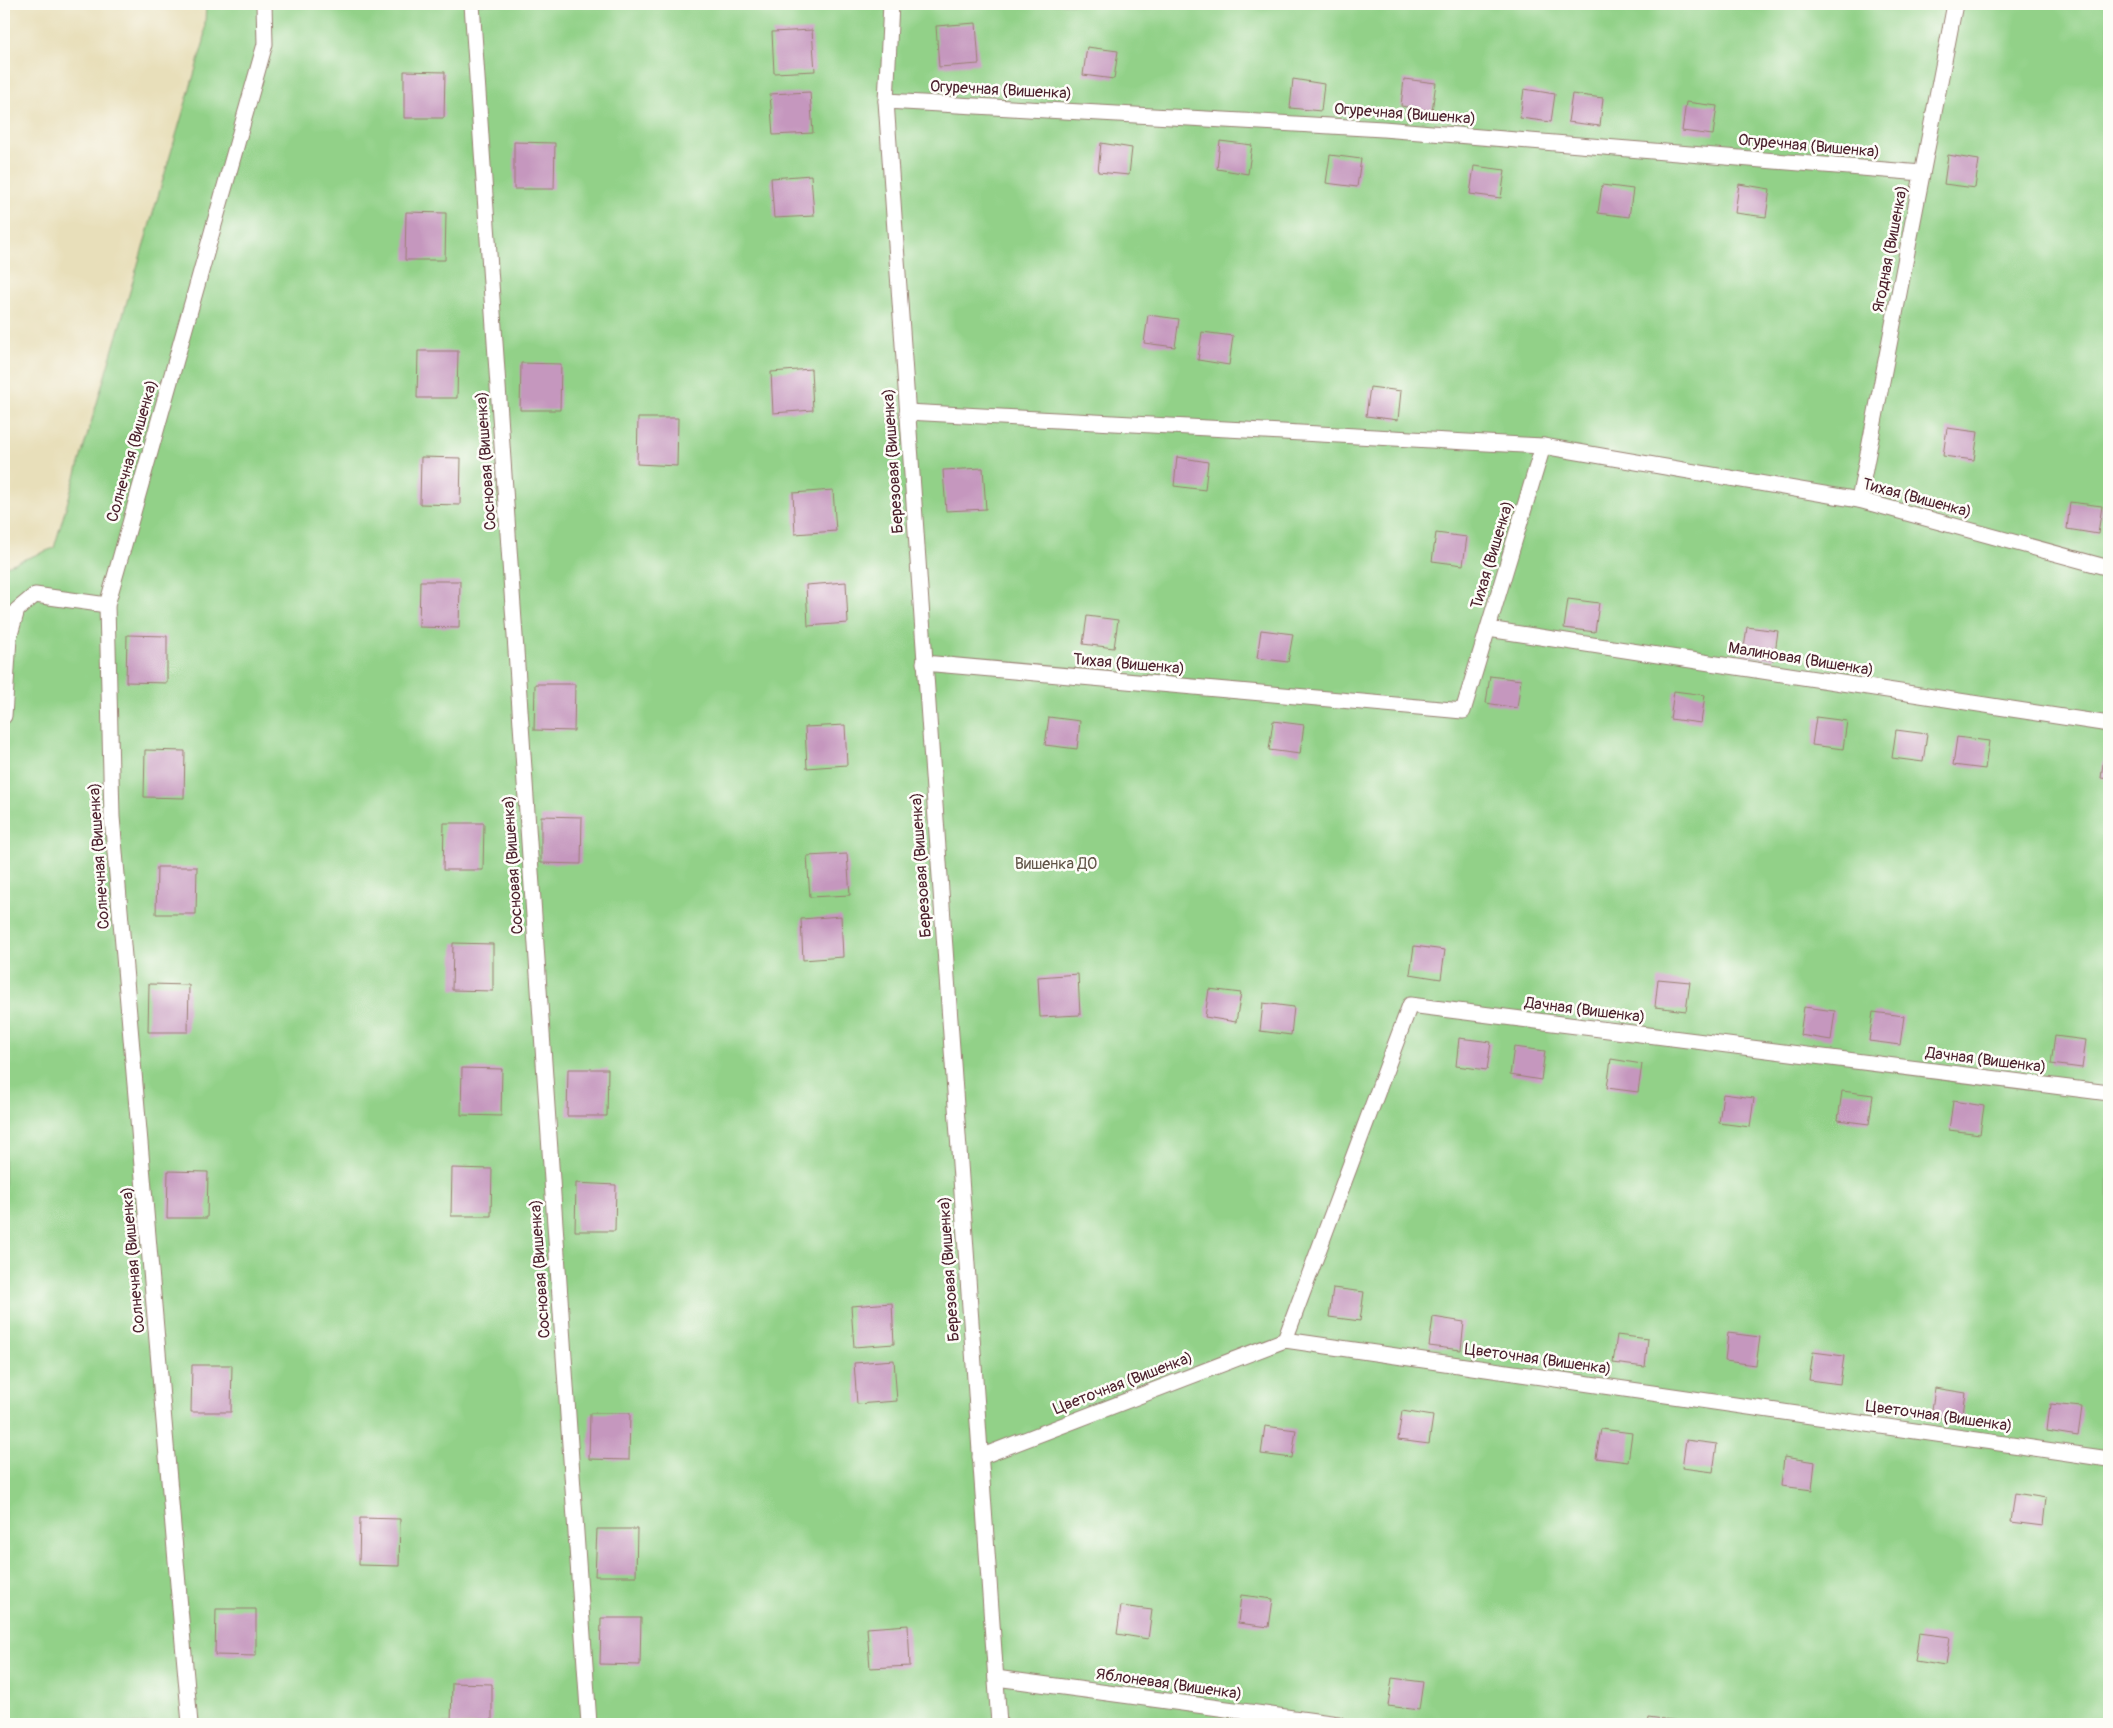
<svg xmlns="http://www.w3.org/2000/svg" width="2113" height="1728" viewBox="0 0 2113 1728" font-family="Pangolin,sans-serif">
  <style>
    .green { fill: #92d188; stroke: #6e785a }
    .building { fill: #c597be }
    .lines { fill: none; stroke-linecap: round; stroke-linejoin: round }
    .lane-casing { stroke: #997f72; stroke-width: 17 }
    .lane { stroke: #fff; stroke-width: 15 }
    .labels { text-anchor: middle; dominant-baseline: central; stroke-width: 5; stroke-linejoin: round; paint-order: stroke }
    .street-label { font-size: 16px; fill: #4a1f2b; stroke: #fdfcf7 }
    .park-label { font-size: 16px; fill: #605447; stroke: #fdfcf7 }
  </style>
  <rect width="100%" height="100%" fill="#fdfcf7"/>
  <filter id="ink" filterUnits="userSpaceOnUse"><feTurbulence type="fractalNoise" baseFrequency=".02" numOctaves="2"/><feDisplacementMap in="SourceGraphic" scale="10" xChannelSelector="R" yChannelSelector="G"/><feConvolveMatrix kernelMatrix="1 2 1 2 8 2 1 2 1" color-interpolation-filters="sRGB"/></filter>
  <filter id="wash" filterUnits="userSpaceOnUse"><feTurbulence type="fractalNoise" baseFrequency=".0096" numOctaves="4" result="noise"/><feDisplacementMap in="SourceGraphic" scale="20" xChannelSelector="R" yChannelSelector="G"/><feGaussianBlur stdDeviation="1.12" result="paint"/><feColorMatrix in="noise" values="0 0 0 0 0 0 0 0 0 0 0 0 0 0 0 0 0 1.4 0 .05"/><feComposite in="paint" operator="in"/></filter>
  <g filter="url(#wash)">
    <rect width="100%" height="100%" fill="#e8dfba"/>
    <polygon class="green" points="206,4 2109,4 2109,1724 4,1724 4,567 54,548 204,41"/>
    <g id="blocks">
      <g class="building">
        <polygon points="976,23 979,64 939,67 936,26"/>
        <polygon points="812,30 815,71 774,73 772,32"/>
        <polygon points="1087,47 1118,51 1114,79 1083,75"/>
        <polygon points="404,71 445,72 444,118 404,118"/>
        <polygon points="1293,79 1324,84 1321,111 1290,108"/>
        <polygon points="1404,79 1436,83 1432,111 1401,106"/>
        <polygon points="1524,89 1555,94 1551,122 1520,118"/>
        <polygon points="810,92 813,133 773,135 770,94"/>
        <polygon points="1572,94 1603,98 1600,126 1568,122"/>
        <polygon points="1686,102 1717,106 1713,135 1682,131"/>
        <polygon points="1220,141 1252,145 1248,174 1217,169"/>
        <polygon points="514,142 555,143 554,189 514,189"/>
        <polygon points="1101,143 1132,148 1129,175 1098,172"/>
        <polygon points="1330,155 1361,159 1357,187 1326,183"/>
        <polygon points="1948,155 1979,160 1975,188 1944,184"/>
        <polygon points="1474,166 1505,170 1501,198 1470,194"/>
        <polygon points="811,175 814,216 774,218 771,178"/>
        <polygon points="1739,184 1770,189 1766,217 1735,213"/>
        <polygon points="1602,185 1633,189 1629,217 1598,213"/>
        <polygon points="406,212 446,213 445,260 405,260"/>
        <polygon points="1148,315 1179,319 1175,347 1144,343"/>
        <polygon points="1202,332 1233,336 1229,365 1198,360"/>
        <polygon points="418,351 458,351 457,398 417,398"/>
        <polygon points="521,363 561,364 560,410 520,410"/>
        <polygon points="811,369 813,410 773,413 771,372"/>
        <polygon points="1370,387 1401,391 1398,420 1366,416"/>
        <polygon points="638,418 678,418 677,466 637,464"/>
        <polygon points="1947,428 1978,432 1974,460 1943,456"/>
        <polygon points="421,457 461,458 460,505 420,504"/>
        <polygon points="1177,457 1208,462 1205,490 1174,486"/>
        <polygon points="983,468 986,509 946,511 943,470"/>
        <polygon points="833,490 836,531 795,534 793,493"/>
        <polygon points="2070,502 2102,506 2098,534 2067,529"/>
        <polygon points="1436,533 1467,537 1463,565 1432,561"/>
        <polygon points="420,581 460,581 459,628 419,627"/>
        <polygon points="846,582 848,623 808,626 806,585"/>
        <polygon points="1568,599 1599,603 1595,632 1564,628"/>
        <polygon points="1087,616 1118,620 1114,648 1083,644"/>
        <polygon points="1747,627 1778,631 1774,660 1743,655"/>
        <polygon points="1261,630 1293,634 1288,662 1257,658"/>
        <polygon points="127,635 167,636 167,683 126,682"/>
        <polygon points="1490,676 1521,680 1517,708 1486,703"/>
        <polygon points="535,684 575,684 574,731 534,730"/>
        <polygon points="1674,691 1705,695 1701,723 1670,719"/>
        <polygon points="1049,717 1080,721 1077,749 1045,745"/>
        <polygon points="1816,717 1847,721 1843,749 1812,745"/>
        <polygon points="1273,721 1304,725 1300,754 1269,750"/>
        <polygon points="845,725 847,765 807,768 805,727"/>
        <polygon points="1896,730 1927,734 1923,762 1892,758"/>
        <polygon points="1957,737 1989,741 1985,769 1953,765"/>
        <polygon points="145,750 185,751 184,798 144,797"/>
        <polygon points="2105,750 2109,750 2109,779 2101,778"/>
        <polygon points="541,816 582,817 581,864 541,863"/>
        <polygon points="444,823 484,823 483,870 443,870"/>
        <polygon points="847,854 850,895 810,897 807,856"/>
        <polygon points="157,867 197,867 196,914 156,914"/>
        <polygon points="841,916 843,957 803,960 801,919"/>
        <polygon points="453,943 493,944 493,991 452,990"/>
        <polygon points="1414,946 1445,950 1441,979 1410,974"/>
        <polygon points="1078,974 1080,1015 1040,1017 1038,977"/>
        <polygon points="1658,979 1690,982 1686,1011 1655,1007"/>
        <polygon points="149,984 189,985 188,1032 148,1032"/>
        <polygon points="1209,989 1241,993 1236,1022 1205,1017"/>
        <polygon points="1263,1003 1294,1007 1291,1035 1260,1031"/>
        <polygon points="1804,1007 1835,1011 1831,1040 1800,1035"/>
        <polygon points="1873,1012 1904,1016 1900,1045 1869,1041"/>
        <polygon points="2055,1036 2086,1040 2082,1068 2051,1064"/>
        <polygon points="1459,1038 1491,1042 1487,1070 1456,1066"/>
        <polygon points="1514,1047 1545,1051 1541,1080 1510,1075"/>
        <polygon points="1611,1059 1642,1064 1638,1092 1607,1088"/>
        <polygon points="462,1068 502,1069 501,1116 461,1115"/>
        <polygon points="568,1069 608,1069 607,1116 567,1116"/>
        <polygon points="1842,1091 1873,1095 1869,1124 1838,1120"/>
        <polygon points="1723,1094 1754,1098 1750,1127 1719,1123"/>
        <polygon points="1953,1101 1984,1106 1980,1134 1949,1130"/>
        <polygon points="452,1168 492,1169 491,1216 451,1216"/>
        <polygon points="168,1171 208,1172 207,1218 167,1218"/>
        <polygon points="576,1183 616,1185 615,1231 575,1231"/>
        <polygon points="1333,1288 1364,1292 1360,1321 1329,1317"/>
        <polygon points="892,1303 894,1344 854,1347 851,1306"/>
        <polygon points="1433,1317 1464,1322 1461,1350 1429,1346"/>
        <polygon points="1728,1333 1760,1337 1756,1365 1725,1361"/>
        <polygon points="1617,1335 1648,1339 1645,1367 1613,1363"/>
        <polygon points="1813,1352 1844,1356 1840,1384 1809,1380"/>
        <polygon points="894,1360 897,1401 857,1404 854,1363"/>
        <polygon points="192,1365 232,1365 231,1412 191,1412"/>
        <polygon points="1935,1388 1966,1393 1962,1420 1931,1417"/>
        <polygon points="2050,1404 2082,1407 2078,1436 2047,1431"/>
        <polygon points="1402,1411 1433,1416 1429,1444 1398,1440"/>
        <polygon points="590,1413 630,1413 629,1460 589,1459"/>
        <polygon points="1265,1426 1296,1430 1292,1458 1261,1454"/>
        <polygon points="1601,1429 1632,1433 1628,1462 1596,1458"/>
        <polygon points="1686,1440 1717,1444 1713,1472 1682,1468"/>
        <polygon points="1784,1457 1815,1462 1812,1490 1781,1486"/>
        <polygon points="2015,1493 2046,1498 2043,1526 2011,1522"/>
        <polygon points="360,1518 400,1519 399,1566 359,1565"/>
        <polygon points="597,1529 637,1529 636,1576 595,1576"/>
        <polygon points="1241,1595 1273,1599 1269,1627 1238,1623"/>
        <polygon points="1121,1606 1152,1610 1148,1639 1117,1634"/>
        <polygon points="216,1609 256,1609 256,1656 215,1655"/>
        <polygon points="601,1618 641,1618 640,1665 600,1664"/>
        <polygon points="908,1625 910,1666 870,1668 867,1628"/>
        <polygon points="1919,1633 1950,1637 1946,1666 1915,1661"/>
        <polygon points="1392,1678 1423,1682 1419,1710 1388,1706"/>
        <polygon points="452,1683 492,1684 492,1724 451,1724"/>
        <polygon points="1648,1718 1679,1722 1679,1724 1647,1724"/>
      </g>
    </g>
  </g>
  <g filter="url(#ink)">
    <use href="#blocks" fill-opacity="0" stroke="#997f72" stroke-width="1"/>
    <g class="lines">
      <defs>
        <g id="lane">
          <polyline points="472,4 589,1724"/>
          <polyline points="891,4 886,101 999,1724"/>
          <polyline points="886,101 1383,129 1922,173"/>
          <polyline points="907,412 1543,446"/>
          <polyline points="1859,500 1955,4"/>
          <polyline points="1488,629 2109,724"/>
          <polyline points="924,663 1463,711 1543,446 1859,500 2109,568"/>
          <polyline points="4,716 9,638 17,610 35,595 107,605"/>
          <polyline points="1285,1340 1410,1005 2109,1093"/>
          <polyline points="980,1457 1285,1340 2109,1459"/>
          <polyline points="996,1678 1338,1724"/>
          <polyline points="190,1724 112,817 107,605 265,44 264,4"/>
        </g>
      </defs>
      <use href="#lane" class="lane-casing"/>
      <use href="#lane" class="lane"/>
    </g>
  </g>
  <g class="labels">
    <g class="street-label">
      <text transform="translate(1001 90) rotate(3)">Огуречная (Вишенка)</text>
      <text transform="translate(1405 114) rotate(4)">Огуречная (Вишенка)</text>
      <text transform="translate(1809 146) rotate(5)">Огуречная (Вишенка)</text>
      <text transform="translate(1890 249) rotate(-79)">Ягодная (Вишенка)</text>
      <text transform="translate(132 451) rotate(-74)">Солнечная (Вишенка)</text>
      <text transform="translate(486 461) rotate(-94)">Сосновая (Вишенка)</text>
      <text transform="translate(893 461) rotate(-94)">Березовая (Вишенка)</text>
      <text transform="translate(1917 498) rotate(15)">Тихая (Вишенка)</text>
      <text transform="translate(1492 555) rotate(-73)">Тихая (Вишенка)</text>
      <text transform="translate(1801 659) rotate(9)">Малиновая (Вишенка)</text>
      <text transform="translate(1129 664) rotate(5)">Тихая (Вишенка)</text>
      <text transform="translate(99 856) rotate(-94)">Солнечная (Вишенка)</text>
      <text transform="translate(513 865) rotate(-94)">Сосновая (Вишенка)</text>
      <text transform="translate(921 865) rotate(-94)">Березовая (Вишенка)</text>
      <text transform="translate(1585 1010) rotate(7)">Дачная (Вишенка)</text>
      <text transform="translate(1986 1060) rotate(7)">Дачная (Вишенка)</text>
      <text transform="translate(133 1260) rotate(-95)">Солнечная (Вишенка)</text>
      <text transform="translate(540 1269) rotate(-94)">Сосновая (Вишенка)</text>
      <text transform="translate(949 1269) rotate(-94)">Березовая (Вишенка)</text>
      <text transform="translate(1538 1359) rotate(8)">Цветочная (Вишенка)</text>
      <text transform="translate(1123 1383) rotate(-21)">Цветочная (Вишенка)</text>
      <text transform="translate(1939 1416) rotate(8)">Цветочная (Вишенка)</text>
      <text transform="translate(1169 1684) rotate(8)">Яблоневая (Вишенка)</text>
    </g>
    <g class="park-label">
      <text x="1056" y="864">Вишенка ДО</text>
    </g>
  </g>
  <rect width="2113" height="1728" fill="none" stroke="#fdfcf7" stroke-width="20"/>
</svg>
